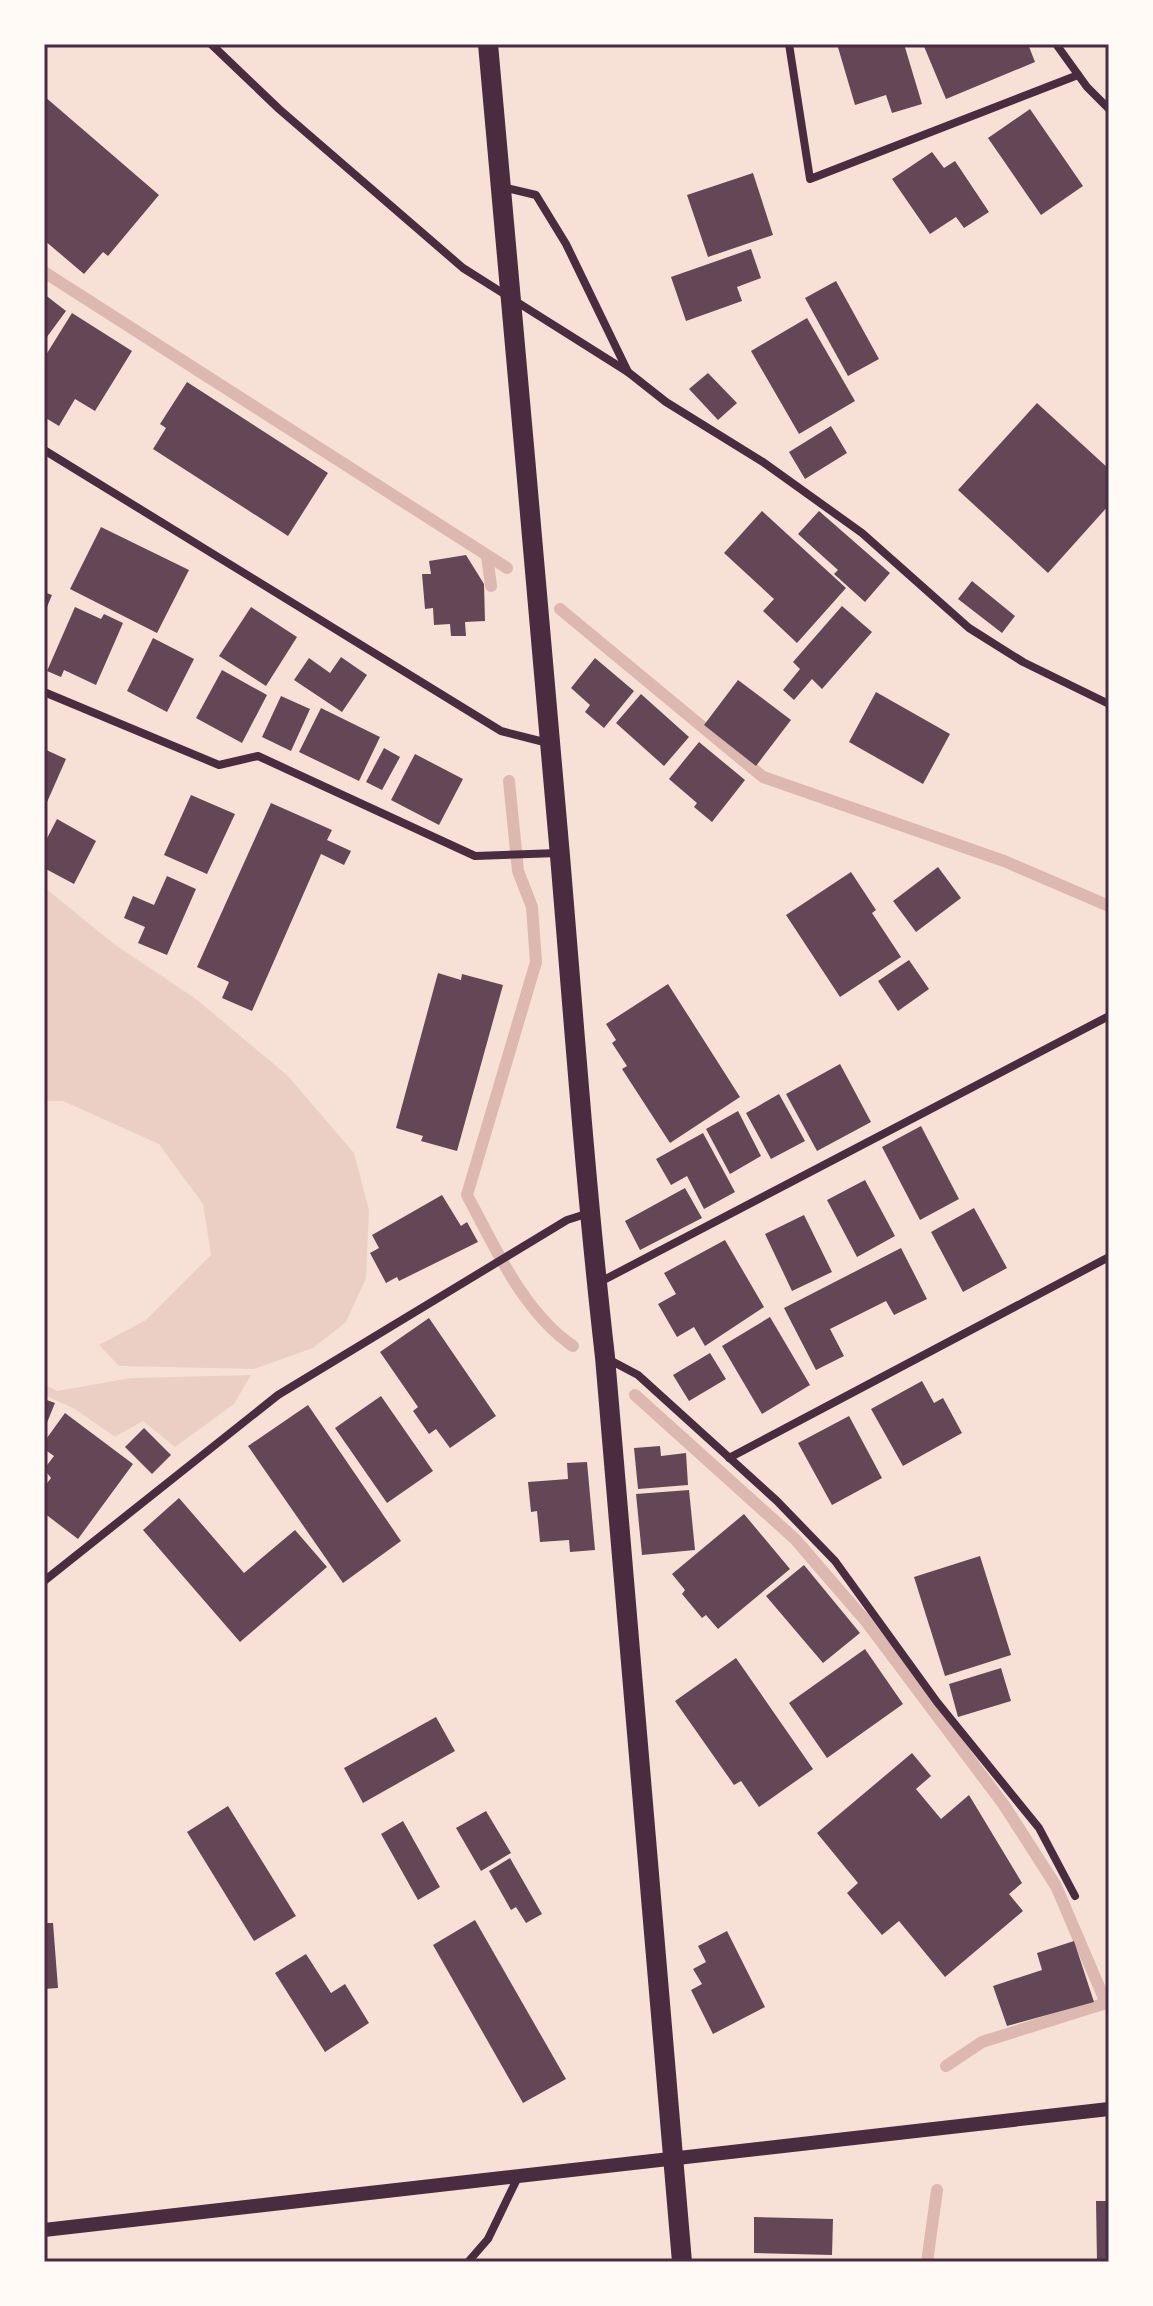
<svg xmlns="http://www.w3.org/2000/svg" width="1153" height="2306" viewBox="0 0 1153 2306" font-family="Karla,sans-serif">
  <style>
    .green { fill: #ebcfc5 }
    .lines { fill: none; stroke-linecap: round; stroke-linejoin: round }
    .stream { stroke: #dcb8b0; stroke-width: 12 }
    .building { fill: #644757 }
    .minor { stroke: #4a2c40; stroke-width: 8 }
    .tertiary { stroke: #4a2c40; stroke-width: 14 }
    .primary { stroke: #4a2c40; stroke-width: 20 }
    .neatline { fill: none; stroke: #4a2c40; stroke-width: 3 }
  </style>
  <rect width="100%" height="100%" fill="#f7e1d7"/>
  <g class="green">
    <polygon points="44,887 114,944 196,999 288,1076 354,1153 369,1210 366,1278 346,1322 313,1348 254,1369 119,1366 99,1345 146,1320 211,1255 203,1204 159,1144 63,1101 44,1101"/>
    <polygon points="251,1375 234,1404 175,1447 143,1421 115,1437 75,1409 44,1395 44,1384 57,1391 131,1378"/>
  </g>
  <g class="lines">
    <g class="stream">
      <polyline points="44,272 507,568"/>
      <polyline points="487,556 491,586"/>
      <polyline points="560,609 763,777 1004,861 1109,906"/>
      <path d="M509 781 518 871 532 907 536 962 467 1195C495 1247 523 1312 573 1346"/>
      <polyline points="635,1395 795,1539 865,1620 1004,1805 1056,1886 1106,2003 1109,2002"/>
      <polyline points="946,2066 982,2042 1106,2003"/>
      <polyline points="927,2262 937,2190"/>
    </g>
  </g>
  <g class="building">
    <polygon points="837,44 904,44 922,104 892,113 886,95 855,105"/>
    <polygon points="923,44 1028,44 1035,62 946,99"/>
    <polygon points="44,96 159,195 108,256 103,252 84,274 44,240"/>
    <polygon points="1030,109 1083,186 1041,215 988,138"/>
    <polygon points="932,152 944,168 955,161 989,212 964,228 956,217 930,234 892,179"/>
    <polygon points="753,173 773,235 708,257 687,195"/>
    <polygon points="751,249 761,278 737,287 742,301 686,321 671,277"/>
    <polygon points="836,281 879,359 848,376 805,298"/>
    <polygon points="44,294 66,311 44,341"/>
    <polygon points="72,313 132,351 95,411 75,399 59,426 44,417 44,358"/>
    <polygon points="807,318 855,401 799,434 751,351"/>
    <polygon points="708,373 737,403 718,420 689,389"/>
    <polygon points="187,382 328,473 288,536 153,449 166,428 160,424"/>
    <polygon points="1037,403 1109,469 1109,505 1048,573 958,490"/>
    <polygon points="831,426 847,453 805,479 789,452"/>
    <polygon points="762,511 846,588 797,643 763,611 774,599 724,553"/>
    <polygon points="819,511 890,573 865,602 834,574 838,570 798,534"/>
    <polygon points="101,527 189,570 157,633 70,589"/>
    <polygon points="466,555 484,584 485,621 465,622 466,636 451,636 450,624 434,625 433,608 425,609 422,574 431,574 429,561"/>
    <polygon points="972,581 1015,616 1002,633 958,599"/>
    <polygon points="44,592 52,595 44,614"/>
    <polygon points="842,606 872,632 822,689 812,679 794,700 783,690 800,669 793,662"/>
    <polygon points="75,607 101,619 104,614 123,623 96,685 64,670 61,677 47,671"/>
    <polygon points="251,607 297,637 266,686 219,656"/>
    <polygon points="153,638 194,659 167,712 127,691"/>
    <polygon points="341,657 367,675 342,712 294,680 309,658 330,673"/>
    <polygon points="595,658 634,691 604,728 585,712 590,705 571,688"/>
    <polygon points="222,670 267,695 242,743 196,718"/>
    <polygon points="738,680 791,720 756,766 704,725"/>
    <polygon points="876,692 950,734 923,784 849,742"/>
    <polygon points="641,694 689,737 664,766 616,723"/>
    <polygon points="281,696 310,709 291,751 262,737"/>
    <polygon points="321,708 380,737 359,781 299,752"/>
    <polygon points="699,742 745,780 712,822 694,807 697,803 669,779"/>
    <polygon points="384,748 400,757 382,790 366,782"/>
    <polygon points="44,749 66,759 44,809"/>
    <polygon points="415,754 463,779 439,825 391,800"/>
    <polygon points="191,795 235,814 207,874 164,855"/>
    <polygon points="271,803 332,830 327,840 351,851 344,865 321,854 252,1011 222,998 229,982 197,967"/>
    <polygon points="57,819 96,841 74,884 44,868 44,844"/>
    <polygon points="938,867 961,898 916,932 893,901"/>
    <polygon points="851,872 876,910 872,913 901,957 840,997 786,915"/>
    <polygon points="167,876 196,889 167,955 138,943 145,927 124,918 133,896 154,905"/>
    <polygon points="909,960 929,989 898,1011 878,981"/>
    <polygon points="438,973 461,980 462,974 503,985 457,1151 421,1141 423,1136 396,1128"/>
    <polygon points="668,984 740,1097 670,1143 622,1069 627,1066 612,1043 616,1040 606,1024"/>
    <polygon points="840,1064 871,1122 817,1151 786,1094"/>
    <polygon points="779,1094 805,1141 771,1159 746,1113"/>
    <polygon points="738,1111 761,1156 730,1174 706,1129"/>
    <polygon points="921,1126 959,1199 920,1220 882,1147"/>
    <polygon points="703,1133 735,1192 704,1209 687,1176 671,1185 656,1159"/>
    <polygon points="865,1180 895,1236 857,1257 827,1200"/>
    <polygon points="685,1188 702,1218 640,1250 625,1221"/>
    <polygon points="442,1195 461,1226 467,1222 478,1242 399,1281 397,1277 386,1283 370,1253 379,1248 372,1235"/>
    <polygon points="974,1208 1007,1268 963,1292 931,1232"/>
    <polygon points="804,1215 832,1272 792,1291 765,1234"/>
    <polygon points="725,1240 764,1307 705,1346 694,1327 677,1337 658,1304 676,1294 664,1273"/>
    <polygon points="901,1248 927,1299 894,1315 886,1301 830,1329 844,1356 816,1370 784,1308"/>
    <polygon points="770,1317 810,1385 762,1414 722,1346"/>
    <polygon points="429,1318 496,1416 450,1448 436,1429 429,1434 413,1411 418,1407 380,1352"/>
    <polygon points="710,1353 726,1379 689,1401 673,1375"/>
    <polygon points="922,1381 934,1403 943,1398 962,1433 903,1466 871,1409"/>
    <polygon points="381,1396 433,1471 387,1503 335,1428"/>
    <polygon points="44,1399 55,1403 44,1430"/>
    <polygon points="308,1405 401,1541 343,1583 248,1446"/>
    <polygon points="65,1413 133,1464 78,1539 44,1513 44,1487 51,1478 44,1469 54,1456 44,1449 44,1442"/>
    <polygon points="849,1416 882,1478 832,1505 798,1443"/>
    <polygon points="144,1428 171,1455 152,1474 125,1447"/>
    <polygon points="660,1446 661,1456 686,1453 688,1485 638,1489 634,1448"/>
    <polygon points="587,1462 595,1550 570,1552 569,1540 540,1542 537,1511 531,1512 528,1482 568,1479 567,1463"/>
    <polygon points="689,1490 695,1550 642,1555 636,1494"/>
    <polygon points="179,1498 244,1573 295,1530 327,1567 240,1642 143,1530"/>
    <polygon points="744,1514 790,1569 718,1629 706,1615 702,1618 682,1594 685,1590 672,1574"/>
    <polygon points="980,1556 1011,1655 945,1676 914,1577"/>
    <polygon points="804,1565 860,1633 823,1663 766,1596"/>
    <polygon points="865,1649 903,1704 827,1758 789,1703"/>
    <polygon points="736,1658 813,1769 759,1807 741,1781 734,1785 675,1701"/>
    <polygon points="1001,1668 1011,1701 958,1717 949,1684"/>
    <polygon points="436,1717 455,1751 363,1803 344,1768"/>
    <polygon points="912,1753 931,1776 916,1789 941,1819 969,1795 1022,1883 1009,1894 1023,1911 945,1977 899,1921 882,1935 847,1893 858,1883 817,1833"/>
    <polygon points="228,1806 296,1916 254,1941 187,1832"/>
    <polygon points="486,1811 511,1853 481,1871 456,1828"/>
    <polygon points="403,1821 440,1887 418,1900 381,1834"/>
    <polygon points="510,1858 542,1914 526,1923 516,1907 511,1910 489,1871"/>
    <polygon points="475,1920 566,2079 523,2103 433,1945"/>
    <polygon points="44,1923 53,1923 58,1988 44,1989"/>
    <polygon points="727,1931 765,2007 713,2034 691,1990 702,1984 693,1969 706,1962 698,1946"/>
    <polygon points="1074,1941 1094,2002 1007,2026 993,1986 1042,1970 1037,1953"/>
    <polygon points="306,1954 331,1993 345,1984 369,2023 325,2052 275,1973"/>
    <polygon points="1096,2201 1109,2201 1109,2262 1097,2262"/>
    <polygon points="754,2217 833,2219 832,2255 754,2253"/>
  </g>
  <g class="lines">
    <g class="minor">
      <polyline points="211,44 279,109 463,268 628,372 666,402 763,462 862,533 969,628 1023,662 1109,704"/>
      <polyline points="789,44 810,179 1078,75"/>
      <polyline points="1056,44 1087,87 1109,109"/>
      <polyline points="502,187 536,195 566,244 628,372"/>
      <polyline points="44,450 501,731 548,743"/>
      <polyline points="44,692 219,765 258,756 475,856 558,853"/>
      <polyline points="598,1283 1109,1016"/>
      <polyline points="606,1358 638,1375 777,1501 835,1561 937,1702 1039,1828 1075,1896"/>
      <polyline points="729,1458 1109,1257"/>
      <polyline points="44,1581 278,1395 567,1220 589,1213"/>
      <polyline points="468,2262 488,2239 518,2177"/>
    </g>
    <polyline class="tertiary" points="44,2230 1109,2109"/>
    <path class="primary" d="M488 44C513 315 536 585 560 856 574 1023 586 1191 605 1357L682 2262"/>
  </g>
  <rect width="1153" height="2306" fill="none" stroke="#fffaf5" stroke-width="92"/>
  <rect x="46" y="46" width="1061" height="2214" class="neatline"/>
</svg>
